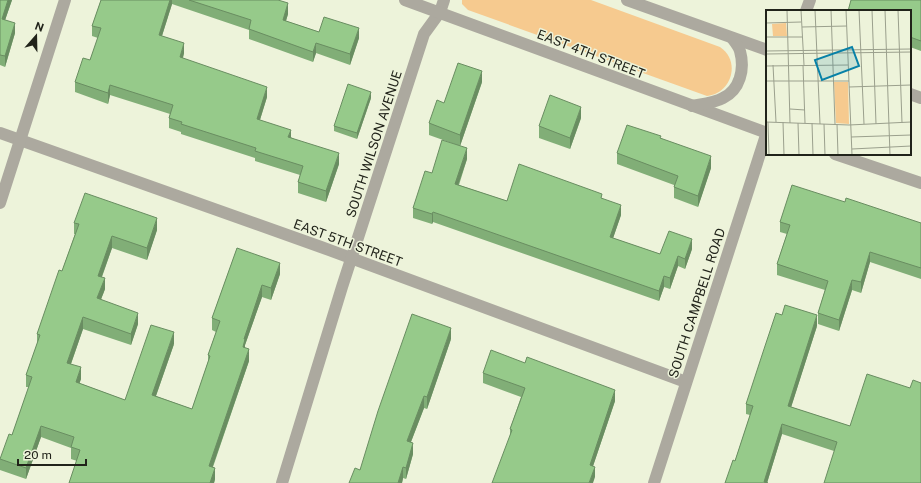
<svg xmlns="http://www.w3.org/2000/svg" width="921" height="483" viewBox="0 0 921 483" font-family="'Public Sans',sans-serif">
  <style>
    .green { fill: #f6ca8f }
    .lines { fill: none; stroke-linecap: round; stroke-linejoin: round }
    .minor { stroke: #aca99f; stroke-width: 12 }
    .tertiary { stroke: #aca99f; stroke-width: 12 }
    .wall { fill: #81ae77 }
    .shaded-wall { fill: #698d61 }
    .building { fill: #96ca8a; stroke: #698d61 }
    .labels { text-anchor: middle; dominant-baseline: central; stroke-width: 3; stroke-linejoin: round; paint-order: stroke }
    .street-label { font-size: 13px; fill: #21231a; stroke: #edf3da }
    .inset-road { fill: none; stroke: #9ba08d; stroke-width: 1 }
    .view { fill: #0781a7; fill-opacity: 0.15; stroke: #0781a7; stroke-width: 2 }
    .inset-edge { fill: none; stroke: #21231a; stroke-width: 2 }
  </style>
  <rect width="100%" height="100%" fill="#edf3da"/>
  <path class="green" d="M462 0H591L720 47C741 61 732 93 707 96L468 10 462 4Z"/>
  <g class="lines">
    <g class="minor">
      <polyline points="0,133 321,247 686,382"/>
      <polyline points="0,203 65,0"/>
      <polyline points="282,483 342,287 424,34 440,12 444,0"/>
    </g>
    <g class="tertiary">
      <polyline points="405,0 767,133"/>
      <polyline points="627,0 767,50"/>
      <polyline points="806,11 810,0"/>
      <polyline points="910,94 921,98"/>
      <path d="M692 106C702 104 714 103 723 98 740 90 745 69 740 51 739 47 735 42 732 38"/>
      <polyline points="835,154 921,183"/>
      <polyline points="654,483 767,132"/>
    </g>
  </g>
  <g class="wall">
    <polygon points="0,0 12,0 5,20 15,33 5,67 0,65"/>
    <polygon points="101,0 278,0 288,14 286,21 319,32 359,38 350,65 316,53 313,62 249,39 249,30 172,4 162,36 184,53 183,58 267,97 260,120 339,164 326,202 298,193 298,182 300,175 255,161 255,158 181,134 181,132 169,128 169,118 170,114 110,95 108,104 75,92 75,82 90,60 98,38 92,36 92,26"/>
    <polygon points="921,0 921,51 910,47 910,11"/>
    <polygon points="482,82 460,146 429,135 429,123 444,103"/>
    <polygon points="371,98 357,139 334,131 334,126"/>
    <polygon points="581,118 570,149 539,138 539,126"/>
    <polygon points="661,138 711,168 698,207 674,198 674,185 617,164 617,153"/>
    <polygon points="467,159 459,185 507,201 602,198 621,215 613,238 660,254 692,249 685,269 678,266 670,289 664,287 659,301 433,222 432,224 413,218 413,208 432,173"/>
    <polygon points="845,202 921,223 921,279 870,262 861,293 852,290 839,331 818,324 818,313 825,290 777,275 777,264 787,234 780,232 780,222"/>
    <polygon points="74,223 157,230 147,260 112,248 102,277 105,289 101,299 138,324 131,345 83,329 71,364 81,379 79,383 125,400 174,344 156,396 192,409 208,362 208,355 216,332 212,330 212,318 237,248 280,274 271,300 262,297 245,345 245,348 249,361 213,467 215,479 214,483 69,483 77,461 71,459 71,448 41,437 26,479 0,470 0,459 12,435 29,387 26,387 26,375 37,344 37,334 62,271 75,234 74,234"/>
    <polygon points="817,326 791,407 850,426 910,388 921,383 834,451 782,434 767,483 725,483 735,461 750,415 746,414 746,404"/>
    <polygon points="451,339 427,409 424,408 411,442 413,454 406,479 403,478 402,483 349,483 360,470"/>
    <polygon points="483,373 615,401 593,466 595,477 510,436 510,429 521,397 483,383"/>
  </g>
  <g class="shaded-wall">
    <polygon points="8,0 12,0 2,29 2,19"/>
    <polygon points="170,0 172,0 172,4 159,45 159,35"/>
    <polygon points="288,3 288,14 283,30 283,20"/>
    <polygon points="15,23 15,33 5,67 5,56"/>
    <polygon points="359,28 359,38 350,65 350,54"/>
    <polygon points="184,43 184,53 180,68 180,57"/>
    <polygon points="316,43 316,53 313,62 313,52"/>
    <polygon points="482,71 482,82 460,146 460,135"/>
    <polygon points="110,85 110,95 108,104 108,93"/>
    <polygon points="267,87 267,97 257,129 257,119"/>
    <polygon points="371,92 371,98 357,139 357,133"/>
    <polygon points="581,107 581,118 570,149 570,138"/>
    <polygon points="291,130 291,140 288,137"/>
    <polygon points="467,148 467,159 455,194 455,184"/>
    <polygon points="339,153 339,164 326,202 326,191"/>
    <polygon points="711,156 711,168 698,207 698,196"/>
    <polygon points="621,205 621,215 610,247 610,237"/>
    <polygon points="433,212 433,222 432,224 432,214"/>
    <polygon points="157,218 157,230 147,260 147,248"/>
    <polygon points="112,236 112,248 98,287 98,276"/>
    <polygon points="692,239 692,249 685,269 685,259"/>
    <polygon points="870,252 870,262 861,293 861,282"/>
    <polygon points="678,256 678,266 670,289 670,278"/>
    <polygon points="280,263 280,274 271,300 271,288"/>
    <polygon points="664,276 664,287 659,301 659,291"/>
    <polygon points="105,278 105,289 97,310 97,298"/>
    <polygon points="852,280 852,290 839,331 839,320"/>
    <polygon points="262,285 262,297 245,345 245,351 243,347 244,339"/>
    <polygon points="138,313 138,324 131,345 131,334"/>
    <polygon points="817,315 817,326 788,417 788,406"/>
    <polygon points="83,317 83,329 67,375 67,363"/>
    <polygon points="451,328 451,339 427,409 427,397"/>
    <polygon points="174,332 174,344 152,407 152,395"/>
    <polygon points="249,349 249,361 209,477 209,466"/>
    <polygon points="81,367 81,379 76,394 76,382"/>
    <polygon points="615,390 615,401 590,475 590,465"/>
    <polygon points="424,396 424,408 407,452 407,441"/>
    <polygon points="782,424 782,434 767,483 764,482"/>
    <polygon points="41,426 41,437 26,479 26,468"/>
    <polygon points="413,443 413,454 406,479 406,468"/>
    <polygon points="403,467 403,478 402,483 398,483"/>
    <polygon points="595,467 595,477 593,483 589,483"/>
    <polygon points="215,468 215,479 214,483 210,483"/>
  </g>
  <g class="building">
    <polygon points="0,0 8,0 2,19 15,23 5,56 0,55"/>
    <polygon points="101,0 170,0 159,35 184,43 180,57 267,87 257,119 291,130 288,137 339,153 326,191 298,182 303,166 255,151 256,148 181,124 182,122 169,118 173,105 110,85 108,93 75,82 83,58 90,60 101,28 92,26"/>
    <polygon points="189,0 278,0 288,3 283,20 319,32 324,17 359,28 350,54 316,43 313,52 249,29 251,20"/>
    <polygon points="851,0 921,0 921,41 910,37 910,11 848,11"/>
    <polygon points="458,63 482,71 460,135 429,123 437,100 444,103"/>
    <polygon points="348,84 371,92 357,133 334,126"/>
    <polygon points="550,95 581,107 570,138 539,126"/>
    <polygon points="627,125 661,136 660,138 711,156 698,196 674,187 678,176 617,153"/>
    <polygon points="442,140 467,148 455,184 507,201 519,164 602,194 601,198 621,205 610,237 660,254 669,231 692,239 685,259 678,256 670,278 664,276 659,291 433,212 432,214 413,208 425,171 432,173"/>
    <polygon points="792,185 845,202 846,198 921,223 921,268 870,252 861,282 852,280 839,320 818,313 828,281 777,264 790,225 780,222"/>
    <polygon points="85,193 157,218 147,248 112,236 98,276 105,278 97,298 138,313 131,334 83,317 67,363 81,367 76,382 125,400 151,325 174,332 152,395 192,409 210,356 208,355 220,321 212,318 237,248 280,263 271,288 262,285 244,339 245,339 243,347 249,349 209,466 215,468 210,483 69,483 80,450 71,447 74,437 41,426 26,468 0,459 9,434 12,435 32,377 26,375 40,335 37,334 59,270 62,271 79,224 74,223"/>
    <polygon points="785,305 817,315 788,406 850,426 867,374 910,388 913,380 921,383 921,483 824,483 837,442 782,424 764,482 768,483 725,483 733,460 735,461 753,406 746,404 765,346 776,313 782,315"/>
    <polygon points="412,314 451,328 427,397 424,396 407,441 413,443 406,468 403,467 398,483 349,483 355,468 360,470 378,411"/>
    <polygon points="491,350 525,363 527,357 615,390 590,465 595,467 589,483 492,483 512,430 510,429 525,388 483,373"/>
  </g>
  <g class="labels">
    <g class="street-label">
      <text transform="translate(591 54) rotate(21)">EAST 4TH STREET</text>
      <text transform="translate(374 144) rotate(-72)">SOUTH WILSON AVENUE</text>
      <text transform="translate(348 243) rotate(20)">EAST 5TH STREET</text>
      <text transform="translate(697 303) rotate(-72)">SOUTH CAMPBELL ROAD</text>
    </g>
  </g>
  <g transform="translate(766 10)">
    <rect width="145" height="145" fill="#edf3da"/>
    <path d="M20 13 21 26H7L6 14ZM68 72H82L83 114 70 113Z" fill="#f6ca8f"/>
    <path class="inset-road" d="M21 0 24 113M35 0 38 55M49 0 54 114M65 0 69 114M80 0 86 145M93 0 98 114M106 0 110 114M119 0 124 145M132 0 136 113M0 13 35 12M36 17 81 16M0 27H36M0 41 145 39M0 44 145 42M7 55 10 112M37 55 39 113M0 56 82 55M0 71H83M83 77 145 75M24 99 39 100M0 112 83 115 145 112M2 112 3 145M17 112 18 145M32 113 33 145M46 113 47 145M58 114 59 145M71 114 72 145M85 127 145 125M86 139 145 136"/>
    <path class="view" d="M86 37 93 56 56 70 49 50Z"/>
    <rect width="145" height="145" class="inset-edge"/>
  </g>
  <g transform="translate(36 36) rotate(20)" stroke="#edf3da" stroke-width="3" paint-order="stroke">
  <path d="M0-3L7 15L0 10L-7 15Z" fill="#21231a"/>
  <text y="-6" font-size="11" font-weight="bold" text-anchor="middle" fill="#21231a">N</text>
  </g>
  <path d="M18 459v6h68v-6" fill="none" stroke="#21231a" stroke-width="2"/>
  <text x="24" y="459" font-size="12" fill="#21231a" stroke="#edf3da" stroke-width="3" paint-order="stroke">20 m</text>
</svg>
